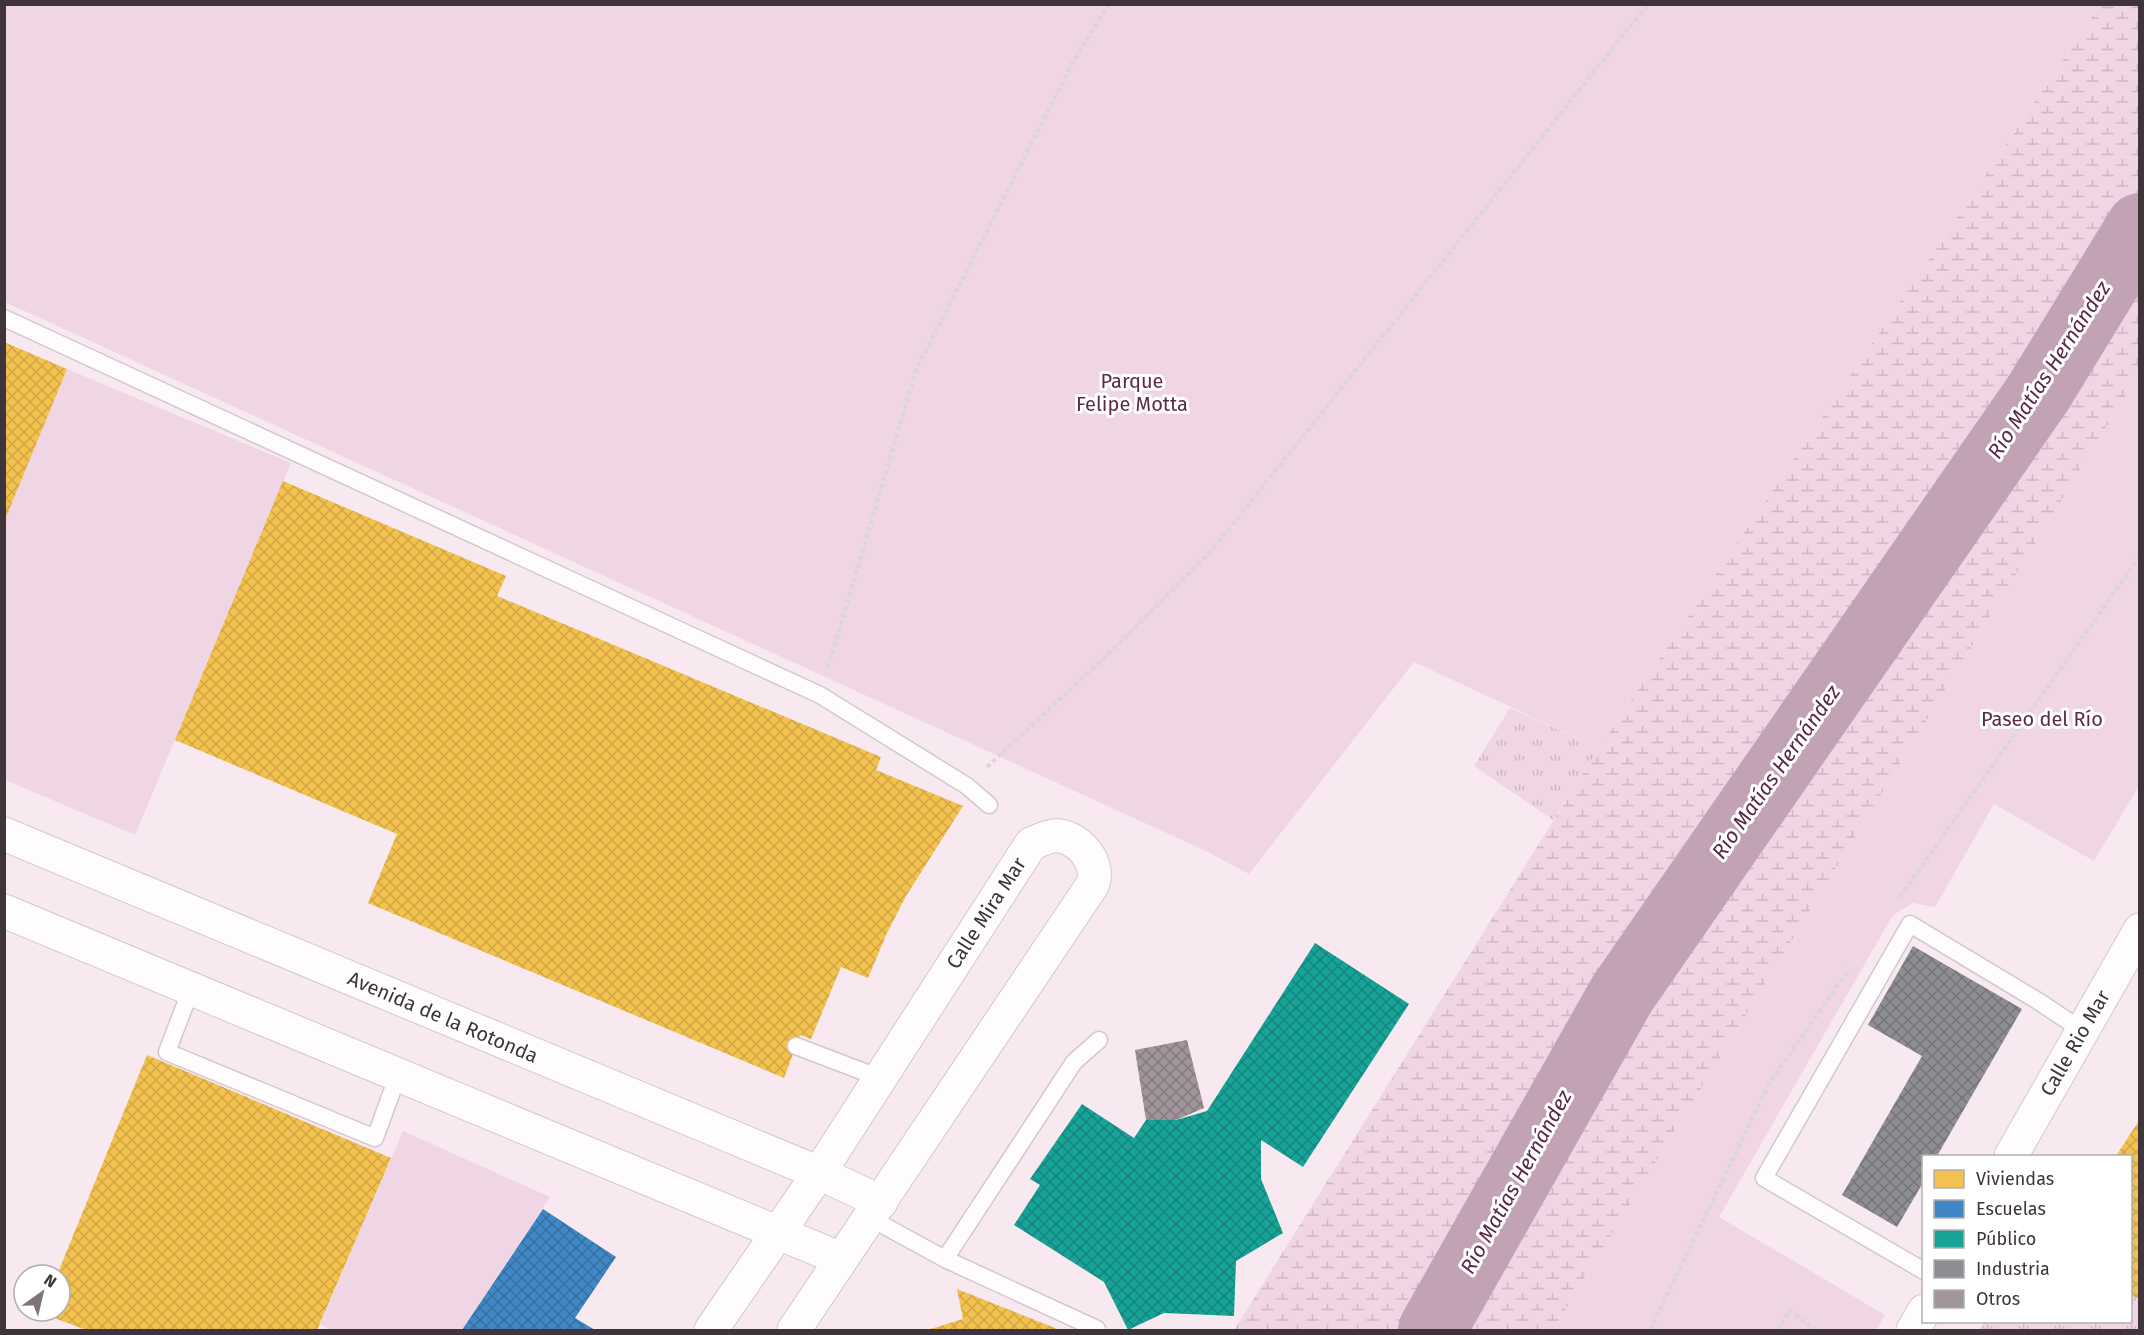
<svg xmlns="http://www.w3.org/2000/svg" width="2144" height="1335" viewBox="0 0 2144 1335" font-family="'Fira Sans',sans-serif">
  <style>
    .grass { fill: url(#grass-tufts) }
    .wetland { fill: url(#wetland-marsh) }
    .park { fill: #f0d5e4 }
    .homes { fill: url(#homes-cross-hatch) }
    .schools { fill: url(#schools-cross-hatch) }
    .public { fill: url(#public-cross-hatch) }
    .industry { fill: url(#industry-cross-hatch) }
    .lines { fill: none; stroke-linecap: round; stroke-linejoin: round }
    .river { stroke: #c2a2b5; stroke-width: 68 }
    .building { fill: url(#building-cross-hatch) }
    .lane-casing { stroke: #d3c8ce; stroke-width: 19 }
    .street-casing { stroke: #d3c8ce; stroke-width: 35 }
    .path { stroke: #dbd6d9; stroke-width: 4; stroke-dasharray: 4.5 3; stroke-linecap: butt }
    .lane { stroke: #fefcfd; stroke-width: 16 }
    .street { stroke: #fefcfd; stroke-width: 33 }
    .labels { text-anchor: middle; dominant-baseline: central; stroke-width: 6; stroke-linejoin: round; paint-order: stroke }
    .park-label { font-size: 20px; fill: #5d294b; stroke: #fff }
    .street-label { font-size: 20px; fill: #3e3439; stroke: #fff }
    .water-label { font-size: 21px; font-style: italic; fill: #5b2749; stroke: #fff }
  </style>
  <defs>
    <pattern id="grass-tufts" width="24" height="20" patternUnits="userSpaceOnUse" patternTransform="scale(1.5)"><rect width="24" height="20" fill="#f0d5e4"/><path d="M3 7l-1-3M5 7V3M7 7l1-3M15 17l-1-3M17 17v-4M19 17l1-3" fill="none" stroke="#cfb7c4"/></pattern>
    <pattern id="wetland-marsh" width="20" height="14" patternUnits="userSpaceOnUse" patternTransform="scale(1.5)"><rect width="20" height="14" fill="#f0d5e4"/><path d="M1 5h8M5 5V1M11 12h8M15 12V8" fill="none" stroke="#cfb7c4"/></pattern>
    <pattern id="homes-cross-hatch" width="8" height="8" patternUnits="userSpaceOnUse" patternTransform="scale(1.5)"><rect width="8" height="8" fill="#f2c14e"/><path d="M0 0l8 8M0 8l8-8" fill="none" stroke="#d1a645"/></pattern>
    <pattern id="schools-cross-hatch" width="8" height="8" patternUnits="userSpaceOnUse" patternTransform="scale(1.5)"><rect width="8" height="8" fill="#3f88c5"/><path d="M0 0l8 8M0 8l8-8" fill="none" stroke="#3670a1"/></pattern>
    <pattern id="public-cross-hatch" width="8" height="8" patternUnits="userSpaceOnUse" patternTransform="scale(1.5)"><rect width="8" height="8" fill="#17a398"/><path d="M0 0l8 8M0 8l8-8" fill="none" stroke="#16867d"/></pattern>
    <pattern id="industry-cross-hatch" width="8" height="8" patternUnits="userSpaceOnUse" patternTransform="scale(1.5)"><rect width="8" height="8" fill="#8d8d92"/><path d="M0 0l8 8M0 8l8-8" fill="none" stroke="#757478"/></pattern>
    <pattern id="building-cross-hatch" width="8" height="8" patternUnits="userSpaceOnUse" patternTransform="scale(1.5)"><rect width="8" height="8" fill="#a0959b"/><path d="M0 0l8 8M0 8l8-8" fill="none" stroke="#847a7f"/></pattern>
  </defs>
  <rect width="100%" height="100%" fill="#f8e9f1"/>
  <g class="grass">
    <polygon points="1510,708 1599,748 1553,820 1474,766"/>
    <polygon points="2131,1295 2139,1299 2139,1330 1979,1330 1984,1322 2130,1322"/>
  </g>
  <polygon class="wetland" points="2100,5 2139,5 2139,374 1553,1330 1234,1330 1599,748"/>
  <g class="park">
    <polygon points="4,5 5,4 2100,5 1599,748 1414,662 1249,874 1206,851 5,302"/>
    <polygon points="67,369 291,463 135,835 5,780 5,520"/>
    <polygon points="2139,374 2139,786 2094,861 1994,804 1935,907 1913,903 1893,915 1719,1217 1885,1315 1876,1330 1553,1330"/>
    <polygon points="403,1131 550,1197 462,1330 330,1330 320,1324"/>
  </g>
  <g class="homes">
    <polygon points="4,342 67,369 5,520 4,520"/>
    <polygon points="283,481 506,576 497,596 881,757 876,770 963,806 906,896 887,933 868,978 841,967 811,1039 800,1035 784,1078 368,903 397,834 175,740"/>
    <polygon points="147,1055 391,1158 317,1330 86,1330 41,1313 42,1311 60,1311 60,1275 57,1275"/>
    <polygon points="2140,1119 2140,1299 2130,1295 2130,1156 2116,1156"/>
    <polygon points="957,1289 1060,1330 927,1330 963,1319"/>
  </g>
  <polygon class="schools" points="543,1209 616,1257 575,1318 595,1330 462,1330"/>
  <polygon class="public" points="1315,943 1409,1004 1303,1167 1261,1140 1261,1179 1283,1233 1236,1261 1234,1316 1164,1313 1128,1330 1104,1282 1014,1225 1040,1185 1030,1179 1082,1104 1134,1138 1146,1120 1176,1120 1207,1111"/>
  <polygon class="industry" points="1913,946 2022,1009 1937,1156 1924,1156 1924,1181 1897,1227 1842,1195 1922,1056 1868,1025"/>
  <g class="lines">
    <polyline class="river" points="1432,1330 1622,994 2039,392 2140,227"/>
  </g>
  <polygon class="building" points="1187,1040 1204,1108 1176,1120 1146,1120 1135,1050"/>
  <g class="lines">
    <defs>
      <g id="lane">
        <polyline points="4,318 820,695 967,786 989,805"/>
        <polyline points="191,989 167,1052 375,1138 398,1075"/>
        <polyline points="796,1046 880,1078"/>
        <polyline points="870,1218 945,1259"/>
        <polyline points="1924,1271 1764,1178 1910,924 2038,1001 2083,1031"/>
        <polyline points="1097,1329 945,1259 1074,1062 1099,1040"/>
      </g>
      <g id="street">
        <polyline points="4,834 819,1173 881,1202"/>
        <polyline points="4,911 841,1259"/>
        <polyline points="2011,1156 2140,930"/>
        <path d="M711 1330 819 1173 1031 844C1038 841 1046 837 1053 836 1077 833 1104 865 1091 887L794 1330"/>
        <polyline points="1913,1330 1924,1311"/>
      </g>
    </defs>
    <use href="#lane" class="lane-casing"/>
    <use href="#street" class="street-casing"/>
    <g class="path">
      <polyline points="828,668 916,370 1073,62 1109,4"/>
      <polyline points="987,767 1117,646 1213,549 1648,4"/>
      <polyline points="1900,897 2140,556"/>
      <polyline points="1650,1330 1770,1082 1849,969"/>
      <polyline points="1778,1330 1790,1310 1815,1330"/>
    </g>
    <use href="#lane" class="lane"/>
    <use href="#street" class="street"/>
  </g>
  <g class="labels">
    <g class="park-label">
      <text x="1132" y="381">Parque<tspan x="1132" dy="23">Felipe Motta</tspan></text>
      <text x="2042" y="719">Paseo del Río</text>
    </g>
    <g class="street-label">
      <text transform="translate(986 913) rotate(-57)">Calle Mira Mar</text>
      <text transform="translate(443 1017) rotate(23)">Avenida de la Rotonda</text>
      <text transform="translate(2075 1043) rotate(-60)">Calle Rio Mar</text>
    </g>
    <g class="water-label">
      <text transform="translate(2049 370) rotate(-57)">Río Matías Hernández</text>
      <text transform="translate(1776 772) rotate(-55)">Río Matías Hernández</text>
      <text transform="translate(1516 1182) rotate(-61)">Río Matías Hernández</text>
    </g>
  </g>
  <rect width="2144" height="1335" fill="none" stroke="#3e3439" stroke-width="12"/>
  <rect x="1922" y="1155" width="210" height="168" fill="#ffffff" stroke="#b2aeb0" stroke-width="1.5"/>
  <rect x="1934" y="1170" width="30" height="18" fill="#f2c14e" stroke="#b2aeb0" stroke-width="1.5"/>
  <text x="1976" y="1185" font-size="18" fill="#3e3439">Viviendas</text>
  <rect x="1934" y="1200" width="30" height="18" fill="#3f88c5" stroke="#b2aeb0" stroke-width="1.5"/>
  <text x="1976" y="1215" font-size="18" fill="#3e3439">Escuelas</text>
  <rect x="1934" y="1230" width="30" height="18" fill="#17a398" stroke="#b2aeb0" stroke-width="1.5"/>
  <text x="1976" y="1245" font-size="18" fill="#3e3439">Público</text>
  <rect x="1934" y="1260" width="30" height="18" fill="#8d8d92" stroke="#b2aeb0" stroke-width="1.5"/>
  <text x="1976" y="1275" font-size="18" fill="#3e3439">Industria</text>
  <rect x="1934" y="1290" width="30" height="18" fill="#a0959b" stroke="#b2aeb0" stroke-width="1.5"/>
  <text x="1976" y="1305" font-size="18" fill="#3e3439">Otros</text>
  <g transform="translate(42 1293) rotate(34)"><circle r="28" fill="#ffffff" stroke="#b2aeb0" stroke-width="1.5"/>
  <path d="M0-4.5L10 22L0 15L-10 22Z" fill="#7f7379"/>
  <text y="-9" font-size="16" font-weight="bold" text-anchor="middle" fill="#3e3439">N</text>
  </g>
</svg>
